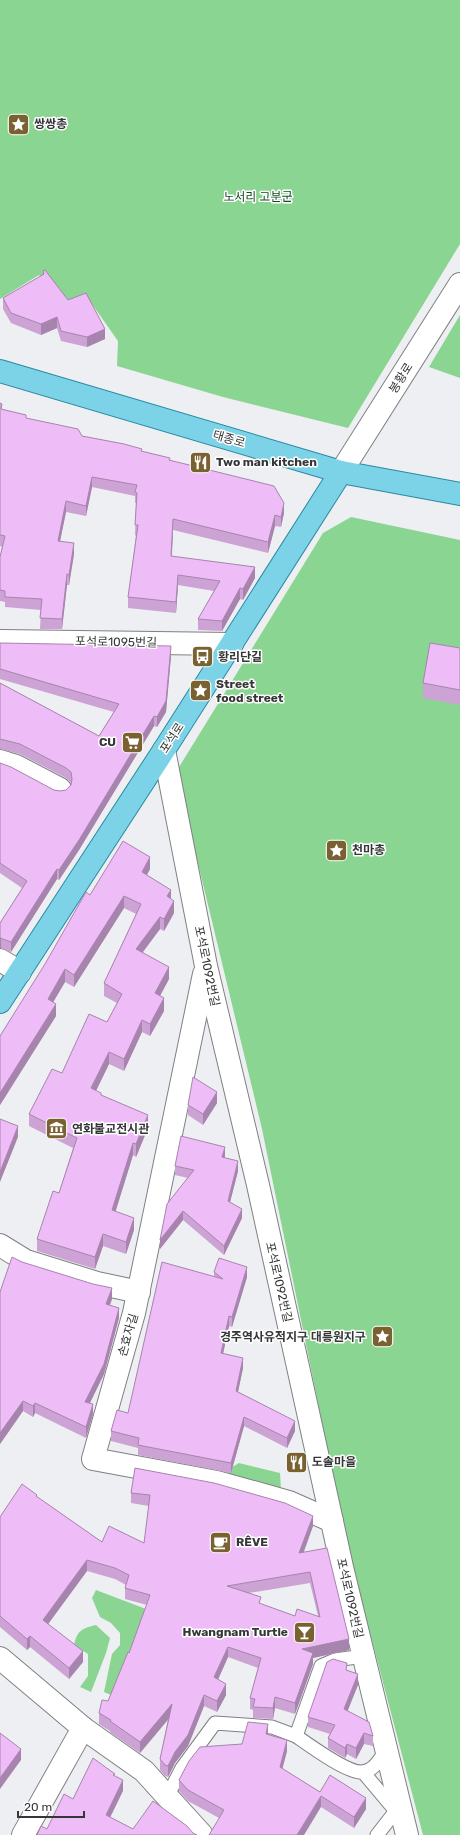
<svg xmlns="http://www.w3.org/2000/svg" width="460" height="1835" viewBox="0 0 460 1835" font-family="Rubik,'Noto Sans KR',sans-serif">
  <style>
    .green { fill: #8ad592 }
    .lines { fill: none; stroke-linecap: round; stroke-linejoin: round }
    .service-casing { stroke: #7f8083; stroke-width: 15 }
    .minor-casing { stroke: #7f8083; stroke-width: 24 }
    .tertiary-casing { stroke: #7f8083; stroke-width: 24 }
    .primary-casing { stroke: #2a89a0; stroke-width: 24 }
    .service { stroke: #fff; stroke-width: 13 }
    .minor { stroke: #fff; stroke-width: 22 }
    .tertiary { stroke: #fff; stroke-width: 22 }
    .primary { stroke: #7cd3e8; stroke-width: 22 }
    .wall { fill: #cda2d4; fill-rule: evenodd }
    .shaded-wall { fill: #a784ad }
    .building { fill: #eebcf7; stroke: #a784ad; fill-rule: evenodd }
    .labels { text-anchor: middle; dominant-baseline: central; stroke-width: 3; stroke-linejoin: round; paint-order: stroke }
    .poi-label { font-size: 12px; font-weight: bold; fill: #353637; stroke: #fff; text-anchor: start }
    .park-label { font-size: 12px; fill: #13491e; stroke: #fff }
    .street-label { font-size: 12px; fill: #353637; stroke: #fff }
  </style>
  <rect width="100%" height="100%" fill="#eeeff2"/>
  <g class="green">
    <polygon points="0,0 460,0 460,244 348,428 223,397 117,366 118,341 87,297 65,305 39,275 0,299"/>
    <polygon points="460,315 460,378 429,367"/>
    <polygon points="351,517 460,540 460,1835 423,1835 347,1545 262,1129 176,772 323,533"/>
    <polygon points="239,1463 280,1473 281,1490 227,1477 229,1469"/>
    <polygon points="96,1590 146,1609 129,1660 111,1695 104,1692 112,1654 120,1645 120,1633 111,1623 100,1617 92,1598"/>
    <path d="M96 1625 110 1638 106 1653 91 1692 80 1687 88 1676V1654L74 1645C77 1631 82 1628 96 1625Z"/>
  </g>
  <g class="lines">
    <defs>
      <g id="service">
        <path d="M364 1656 335 1660 321 1666 296 1736C309 1745 347 1773 362 1772 374 1771 381 1758 386 1750"/>
        <polyline points="363,1772 400,1816"/>
        <polyline points="167,1797 182,1768 215,1723 272,1727 296,1736"/>
        <polyline points="377,1835 395,1812"/>
      </g>
      <g id="minor">
        <polyline points="0,641 232,644"/>
        <polyline points="164,750 206,966 258,1185 342,1567 407,1835"/>
        <polyline points="0,761 16,766 60,789"/>
        <polyline points="0,960 20,972"/>
        <polyline points="204,974 134,1313 93,1459 217,1482 289,1502 332,1521"/>
        <polyline points="0,1245 26,1261 97,1283 139,1292"/>
        <polyline points="0,1658 83,1728 144,1771 202,1835"/>
        <polyline points="23,1835 83,1728"/>
      </g>
      <polyline id="tertiary" points="341,472 460,284"/>
      <g id="primary">
        <polyline points="0,371 341,472 460,494"/>
        <polyline points="0,1002 164,750 341,472"/>
      </g>
    </defs>
    <use href="#service" class="service-casing"/>
    <use href="#minor" class="minor-casing"/>
    <use href="#tertiary" class="tertiary-casing"/>
    <use href="#primary" class="primary-casing"/>
    <use href="#service" class="service"/>
    <use href="#minor" class="minor"/>
    <use href="#tertiary" class="tertiary"/>
    <use href="#primary" class="primary"/>
  </g>
  <g class="wall">
    <polygon points="43,271 68,300 105,339 87,347 61,341 57,328 41,335 11,323 3,309 3,298 43,275"/>
    <polygon points="0,403 2,410 26,418 82,436 142,452 170,460 284,513 281,527 275,526 268,553 173,530 172,556 255,578 243,600 240,599 222,631 198,630 198,619 214,591 178,585 176,613 128,608 128,597 136,536 135,535 136,503 135,503 135,496 92,487 86,516 66,512 60,541 74,554 69,585 67,585 62,629 40,629 41,610 5,607 5,602 0,601 0,557 2,547 0,546"/>
    <polygon points="0,643 171,656 166,712 157,727 154,726 79,850 59,880 57,879 11,952 1,948 0,923 22,888 0,873 0,763 54,790 60,791 66,790 71,784 71,783 66,778 20,754 0,749 0,683 99,736 114,712 0,679"/>
    <polygon points="460,648 460,705 423,698 423,683"/>
    <polygon points="150,869 147,875 171,899 174,913 164,931 160,929 143,952 169,979 160,996 164,1011 150,1036 142,1032 124,1071 109,1064 96,1091 148,1128 136,1157 133,1155 115,1212 134,1230 126,1254 103,1246 95,1269 37,1251 37,1239 59,1193 73,1148 29,1126 29,1114 62,1073 107,1022 117,1003 104,996 104,983 136,914 124,908 74,987 65,982 53,1002 56,1016 0,1105 0,1036 90,895"/>
    <polygon points="217,1103 203,1125 188,1115 188,1105"/>
    <polygon points="225,1156 224,1158 238,1171 230,1202 242,1218 224,1255 183,1220 160,1249 188,1178 175,1175 175,1166"/>
    <polygon points="22,1262 112,1299 110,1305 119,1318 104,1374 90,1403 93,1414 86,1438 35,1413 33,1417 23,1411 0,1444 0,1292"/>
    <polygon points="214,1272 247,1277 232,1327 229,1326 223,1354 243,1368 238,1392 295,1431 287,1448 244,1426 231,1473 138,1455 138,1448 111,1441 111,1431 128,1413 214,1277"/>
    <path d="M135 1468 313 1526 304 1552 349 1650 313 1658V1664L295 1714 275 1708 273 1719 253 1718V1710L250 1709V1698L258 1668 228 1657 218 1680 226 1695 217 1712 204 1706 188 1746 175 1763 168 1777 165 1776 160 1770V1759L168 1719 140 1753 110 1732V1731L99 1724V1713L108 1701 129 1653 147 1605 125 1599V1588L126 1585 115 1579 87 1571 48 1624 83 1662 69 1679 30 1647 27 1650 0 1627V1517L37 1497 102 1542 144 1543 149 1506 131 1503V1493ZM310 1583 318 1616H295L261 1604 249 1593Z"/>
    <polygon points="347,1670 358,1685 347,1711 373,1736 373,1746 364,1744 356,1759 347,1754 345,1758 328,1748 328,1738 330,1734 308,1727 308,1717"/>
    <polygon points="268,1734 287,1751 282,1769 320,1792 366,1809 354,1828 321,1807 219,1818 188,1801 179,1791 179,1780 242,1744"/>
  </g>
  <g class="shaded-wall">
    <polygon points="57,317 57,328 41,335 41,324"/>
    <polygon points="105,329 105,339 87,347 87,337"/>
    <polygon points="92,477 92,487 86,516 86,506"/>
    <polygon points="66,501 66,512 58,551 58,541"/>
    <polygon points="284,503 284,513 281,527 281,517"/>
    <polygon points="275,515 275,526 268,553 268,542"/>
    <polygon points="173,519 173,530 171,566 171,556"/>
    <polygon points="74,543 74,554 69,585 69,575"/>
    <polygon points="255,567 255,578 243,600 243,589"/>
    <polygon points="67,574 67,585 62,629 62,619"/>
    <polygon points="178,575 178,585 176,613 176,602"/>
    <polygon points="240,588 240,599 222,631 222,621"/>
    <polygon points="171,646 171,656 166,712 157,727 157,717"/>
    <polygon points="154,716 154,726 79,850 59,880 59,870"/>
    <polygon points="150,857 150,869 142,884 142,872"/>
    <polygon points="57,869 57,879 11,952 11,942"/>
    <polygon points="171,890 171,902 167,896"/>
    <polygon points="124,896 124,908 74,987 74,975"/>
    <polygon points="174,901 174,913 164,931 164,919"/>
    <polygon points="160,917 160,929 136,961 136,949"/>
    <polygon points="1,937 1,948 0,948 0,938"/>
    <polygon points="169,967 169,979 155,1005 155,993"/>
    <polygon points="65,969 65,982 48,1011 48,999"/>
    <polygon points="164,998 164,1011 150,1036 150,1024"/>
    <polygon points="56,1004 56,1016 0,1105 0,1093"/>
    <polygon points="142,1020 142,1032 124,1071 124,1059"/>
    <polygon points="109,1052 109,1064 91,1101 91,1088"/>
    <polygon points="217,1092 217,1103 203,1125 203,1114"/>
    <polygon points="148,1115 148,1128 136,1157 136,1144"/>
    <polygon points="18,1126 18,1137 0,1182 0,1172"/>
    <polygon points="133,1143 133,1155 112,1223 112,1210"/>
    <polygon points="225,1147 225,1156 222,1166 222,1157"/>
    <polygon points="238,1161 238,1171 228,1210 228,1201"/>
    <polygon points="242,1209 242,1218 224,1255 224,1246"/>
    <polygon points="183,1211 183,1220 160,1249 160,1240"/>
    <polygon points="134,1218 134,1230 126,1254 126,1242"/>
    <polygon points="103,1234 103,1246 95,1269 95,1257"/>
    <polygon points="247,1267 247,1277 232,1327 232,1317"/>
    <polygon points="112,1288 112,1299 106,1315 106,1304"/>
    <polygon points="119,1308 119,1318 104,1374 85,1413 85,1402"/>
    <polygon points="229,1316 229,1326 221,1363 221,1353"/>
    <polygon points="243,1358 243,1368 236,1401 236,1391"/>
    <polygon points="23,1401 23,1411 0,1444 0,1433"/>
    <polygon points="35,1403 35,1413 33,1417 33,1406"/>
    <polygon points="93,1404 93,1414 86,1438 86,1427"/>
    <polygon points="244,1417 244,1426 231,1473 231,1463"/>
    <polygon points="295,1421 295,1431 287,1448 287,1438"/>
    <polygon points="313,1516 313,1526 299,1564 299,1553"/>
    <polygon points="87,1560 87,1571 43,1631 43,1620"/>
    <polygon points="30,1636 30,1647 27,1650 27,1639"/>
    <polygon points="349,1639 349,1650 313,1658 313,1664 295,1714 295,1703 302,1649"/>
    <polygon points="228,1647 228,1657 214,1688 214,1677"/>
    <polygon points="83,1651 83,1662 69,1679 69,1668"/>
    <polygon points="358,1674 358,1685 344,1720 344,1709"/>
    <polygon points="226,1684 226,1695 217,1712 217,1701"/>
    <polygon points="204,1695 204,1706 188,1746 175,1763 168,1777 168,1766"/>
    <polygon points="275,1697 275,1708 273,1719 273,1708"/>
    <polygon points="172,1704 172,1715 140,1753 140,1742"/>
    <polygon points="268,1724 268,1735 266,1734"/>
    <polygon points="364,1733 364,1744 356,1759 356,1748"/>
    <polygon points="287,1740 287,1751 280,1778 280,1767"/>
    <polygon points="347,1744 347,1754 345,1758 345,1748"/>
    <polygon points="21,1749 21,1760 0,1789 0,1778"/>
    <polygon points="123,1780 123,1791 106,1826 106,1815"/>
    <polygon points="321,1796 321,1807 304,1835 297,1835"/>
    <polygon points="366,1798 366,1809 354,1828 354,1817"/>
  </g>
  <g class="building">
    <polygon points="45,270 68,300 86,293 105,329 87,337 61,331 57,317 41,324 11,313 3,298 44,274 43,271"/>
    <polygon points="0,403 2,404 1,409 26,415 26,418 78,429 82,436 124,444 142,449 141,451 170,458 169,460 274,486 284,503 281,517 275,515 268,542 173,519 171,556 255,567 243,589 240,588 222,621 198,619 220,581 178,575 176,602 128,597 138,525 135,525 137,493 135,492 137,485 92,477 86,506 66,501 58,541 74,543 69,575 67,574 62,619 40,618 42,599 5,597 5,591 0,590 0,557 5,536 0,535"/>
    <polygon points="0,643 171,646 166,701 157,717 154,716 79,840 59,870 57,869 11,942 0,938 0,923 27,881 0,863 0,763 11,767 54,790 60,791 66,790 71,785 72,779 71,772 66,768 20,744 0,739 0,683 99,736 119,704 0,669"/>
    <polygon points="430,643 460,648 460,690 423,683"/>
    <polygon points="123,841 150,857 142,872 171,890 167,896 174,901 164,919 160,917 136,949 169,967 155,993 164,998 150,1024 142,1020 124,1059 109,1052 91,1088 101,1093 101,1095 148,1115 136,1144 133,1143 112,1210 134,1218 126,1242 103,1234 95,1257 37,1239 53,1191 59,1193 77,1138 29,1114 52,1069 62,1073 89,1014 107,1022 122,994 104,983 141,904 124,896 74,975 65,969 48,999 56,1004 0,1093 0,1036 45,964 86,892 90,895"/>
    <polygon points="193,1077 217,1092 203,1114 188,1105"/>
    <polygon points="0,1119 18,1126 0,1172"/>
    <polygon points="181,1136 225,1147 222,1157 238,1161 228,1201 242,1209 224,1246 183,1211 160,1240 167,1204 194,1170 175,1166"/>
    <polygon points="12,1257 22,1262 93,1284 112,1288 106,1304 119,1308 104,1364 85,1402 93,1404 86,1427 35,1403 33,1406 23,1401 0,1433 0,1292"/>
    <polygon points="219,1258 247,1267 232,1317 229,1316 221,1353 243,1358 236,1391 295,1421 287,1438 244,1417 231,1463 138,1445 139,1438 111,1431 117,1410 128,1413 162,1262 223,1279 214,1272"/>
    <path d="M135 1468 214 1483 285 1503 313 1516 299 1553 327 1548 349 1639 302 1649 313 1653 295 1703 275 1697 273 1708 253 1707 255 1699 250 1698 261 1658 228 1647 214 1677 226 1684 217 1701 204 1695 188 1735 175 1752 168 1766 165 1765 160 1759 172 1704 140 1742 110 1721 111 1720 99 1713 102 1700 108 1701 128 1652 129 1653 150 1595 125 1588 129 1575 115 1568 87 1560 43 1620 83 1651 69 1668 30 1636 27 1639 0 1616V1517L22 1484 37 1495 36 1496 102 1542 109 1526 144 1543 150 1495 131 1493ZM310 1572 320 1617 297 1609 295 1616 259 1603 261 1597 227 1586Z"/>
    <polygon points="333,1659 347,1663 346,1670 358,1674 344,1709 369,1722 373,1736 364,1733 356,1748 347,1744 345,1748 328,1738 335,1725 308,1717 327,1662"/>
    <polygon points="248,1722 268,1724 266,1734 287,1740 280,1767 320,1792 330,1775 366,1798 354,1817 321,1796 297,1835 209,1835 224,1810 188,1790 179,1780 189,1761 200,1747 242,1744"/>
    <polygon points="0,1733 21,1749 0,1778"/>
    <polygon points="93,1758 115,1774 113,1775 123,1780 106,1815 133,1829 153,1801 187,1826 193,1833 197,1835 37,1835 41,1826 47,1829 64,1794 73,1799"/>
  </g>
  <defs>
    <symbol id="sight-square" viewBox="-11 -11 22 22"><rect x="-9" y="-9" width="18" height="18" rx="4" fill="#7a6132" stroke="#fff"/><path d="M0-6L1.8-2.2L6-1.7L2.9 1.2L3.7 5.4L0 3.3L-3.7 5.4L-2.9 1.2L-6-1.7L-1.8-2.2Z" fill="#fff"/></symbol>
    <symbol id="restaurant-square" viewBox="-11 -11 22 22"><rect x="-9" y="-9" width="18" height="18" rx="4" fill="#7a6132" stroke="#fff"/><path d="M-5-6h1v4h1v-4h1v4h1v-4h1v5L-1.5 .5V6h-2V.5L-5-1ZM5-6V6H3V1.5H1.5Q1.5-4 5-6Z" fill="#fff"/></symbol>
    <symbol id="bus-square" viewBox="-11 -11 22 22"><rect x="-9" y="-9" width="18" height="18" rx="4" fill="#7a6132" stroke="#fff"/><path d="M-5-6H5V4H4V6H2V4H-2V6H-4V4H-5ZM-3.5-4V0h7V-4ZM-3.5 1.2v1.5H-2V1.2ZM2 1.2v1.5H3.5V1.2Z" fill="#fff"/></symbol>
    <symbol id="supermarket-square" viewBox="-11 -11 22 22"><rect x="-9" y="-9" width="18" height="18" rx="4" fill="#7a6132" stroke="#fff"/><path d="M-6-5.5h2.5l.6 2H6L4.5 2H-2.5L-4.4-4H-6ZM-1.5 3.2a1.3 1.3 0 1 0 .1 0ZM3 3.2a1.3 1.3 0 1 0 .1 0Z" fill="#fff"/></symbol>
    <symbol id="museum-square" viewBox="-11 -11 22 22"><rect x="-9" y="-9" width="18" height="18" rx="4" fill="#7a6132" stroke="#fff"/><path d="M0-6L6-3V-2H-6V-3ZM-5-1h2V3h-2ZM-1-1h2V3h-2ZM3-1h2V3H3ZM-6 4H6V6H-6Z" fill="#fff"/></symbol>
    <symbol id="cafe-square" viewBox="-11 -11 22 22"><rect x="-9" y="-9" width="18" height="18" rx="4" fill="#7a6132" stroke="#fff"/><path d="M-5.5-4.5H6V0H3Q3 3.5 0 3.5H-2.5Q-5.5 3.5-5.5 0ZM3-3.2v2h1.7v-2ZM-6 4.5H4V6H-6Z" fill="#fff"/></symbol>
    <symbol id="bar-square" viewBox="-11 -11 22 22"><rect x="-9" y="-9" width="18" height="18" rx="4" fill="#7a6132" stroke="#fff"/><path d="M-6-5H6L.8 .8V4.5H3.5V6h-7V4.5H-.8V.8Z" fill="#fff"/></symbol>
  </defs>
  <g fill-rule="evenodd">
    <use href="#sight-square" x="6" y="112" width="25" height="25"/>
    <use href="#restaurant-square" x="188" y="450" width="25" height="25"/>
    <use href="#bus-square" x="190" y="644" width="25" height="25"/>
    <use href="#sight-square" x="188" y="678" width="25" height="25"/>
    <use href="#supermarket-square" x="120" y="730" width="25" height="25"/>
    <use href="#sight-square" x="324" y="838" width="25" height="25"/>
    <use href="#museum-square" x="44" y="1116" width="25" height="25"/>
    <use href="#sight-square" x="370" y="1324" width="25" height="25"/>
    <use href="#restaurant-square" x="284" y="1450" width="25" height="25"/>
    <use href="#cafe-square" x="208" y="1530" width="25" height="25"/>
    <use href="#bar-square" x="292" y="1620" width="25" height="25"/>
  </g>
  <g class="labels">
    <g class="poi-label">
      <text x="34" y="124">쌍쌍총</text>
      <text x="216" y="462">Two man kitchen</text>
      <text x="218" y="657">황리단길</text>
      <text x="216" y="684">Street<tspan x="216" dy="14">food street</tspan></text>
      <text x="116" y="742" text-anchor="end">CU</text>
      <text x="352" y="850">천마총</text>
      <text x="72" y="1129">연화불교전시관</text>
      <text x="366" y="1337" text-anchor="end">경주역사유적지구 대릉원지구</text>
      <text x="312" y="1462">도솔마을</text>
      <text x="236" y="1542">RÊVE</text>
      <text x="288" y="1632" text-anchor="end">Hwangnam Turtle</text>
    </g>
    <g class="park-label">
      <text x="258" y="197">노서리 고분군</text>
    </g>
    <g class="street-label">
      <text transform="translate(401 378) rotate(-58)">봉황로</text>
      <text transform="translate(229 439) rotate(16)">태종로</text>
      <text transform="translate(116 642) rotate(1)">포석로1095번길</text>
      <text transform="translate(172 738) rotate(-57)">포석로</text>
      <text transform="translate(207 966) rotate(78)">포석로1092번길</text>
      <text transform="translate(279 1282) rotate(77)">포석로1092번길</text>
      <text transform="translate(128 1335) rotate(-74)">손효자길</text>
      <text transform="translate(350 1598) rotate(77)">포석로1092번길</text>
    </g>
  </g>
  <path d="M18 1811v6h66v-6" fill="none" stroke="#353637" stroke-width="2"/>
  <text x="24" y="1811" font-size="12" fill="#353637" stroke="#ffffff" stroke-width="3" paint-order="stroke">20 m</text>
</svg>
